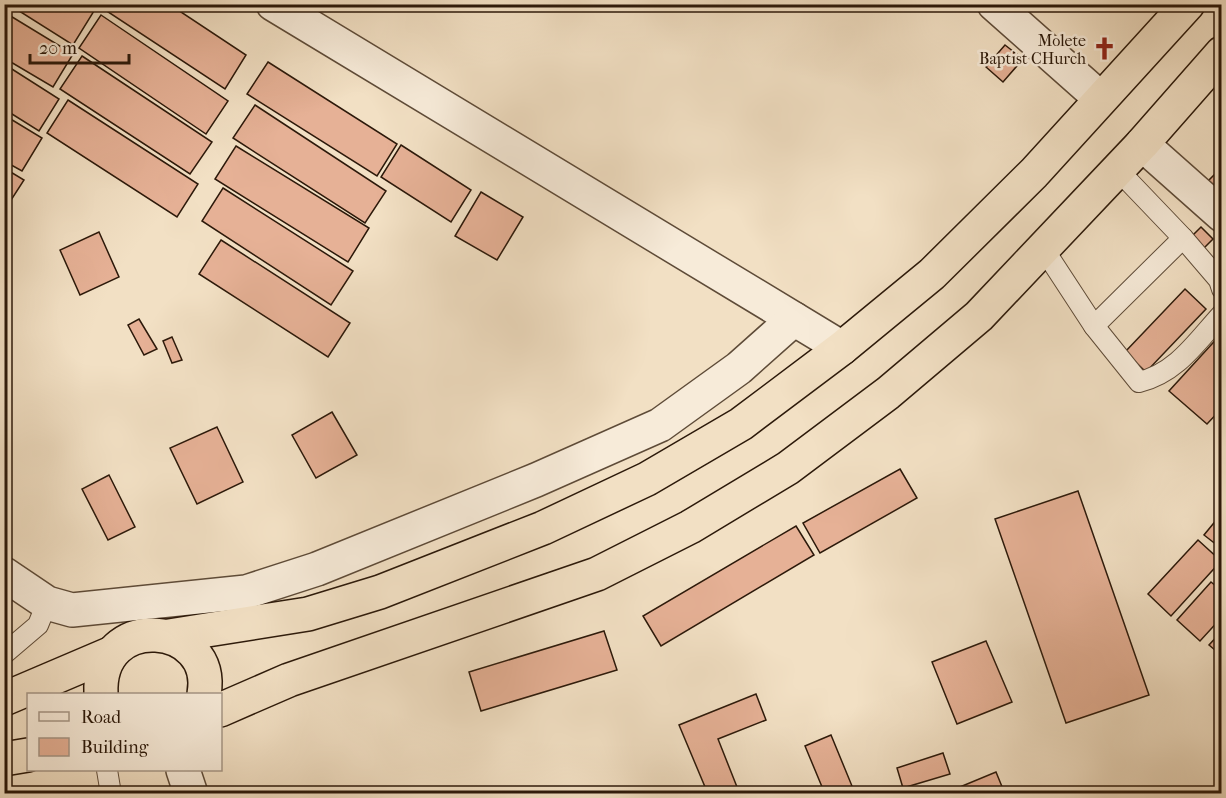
<svg xmlns="http://www.w3.org/2000/svg" width="1226" height="798" viewBox="0 0 1226 798" font-family="'IM FELL French Canon',serif">
  <style>
    .building { fill: #e6b196; stroke: #2c190a; stroke-width: 1.5 }
    .lines { fill: none; stroke-linecap: round; stroke-linejoin: round }
    .lane-casing { stroke: #5e4b38; stroke-width: 22 }
    .street-casing { stroke: #5e4b38; stroke-width: 36 }
    .highway-casing { stroke: #2c190a; stroke-width: 36 }
    .lane { stroke: #f7ebd9; stroke-width: 20 }
    .street { stroke: #f7ebd9; stroke-width: 33 }
    .highway { stroke: #f2e0c4; stroke-width: 33 }
    .labels { text-anchor: middle; dominant-baseline: central; stroke-width: 5; stroke-linejoin: round; paint-order: stroke }
    .poi-label { font-size: 16px; fill: #2c190a; stroke: #f7ebd9; text-anchor: end }
  </style>
  <rect width="100%" height="100%" fill="#f2e0c4"/>
  <filter id="stains"><feTurbulence type="fractalNoise" baseFrequency=".00333" numOctaves="4"/><feColorMatrix values="0 0 0 0 .2 0 0 0 0 .09 0 0 0 0 .02 0 0 0 .5 -.17"/></filter>
  <radialGradient id="worn" r=".72"><stop offset=".6" stop-color="#630" stop-opacity="0"/><stop offset="1" stop-color="#630" stop-opacity=".3"/></radialGradient>
  <g class="building">
    <polygon points="8,4 84,4 94,11 73,45"/>
    <polygon points="96,4 169,4 246,55 225,89"/>
    <polygon points="4,12 73,54 53,87 4,58"/>
    <polygon points="101,15 228,101 206,134 79,48"/>
    <polygon points="1005,45 1023,59 1003,82 986,67"/>
    <polygon points="82,56 212,142 190,174 60,89"/>
    <polygon points="268,62 397,144 377,176 247,94"/>
    <polygon points="4,64 59,99 39,131 4,109"/>
    <polygon points="68,100 198,184 177,217 47,133"/>
    <polygon points="255,105 386,191 365,223 233,138"/>
    <polygon points="4,115 42,138 22,171 4,161"/>
    <polygon points="401,145 471,190 451,222 381,177"/>
    <polygon points="236,146 369,228 348,262 215,179"/>
    <polygon points="1222,167 1222,199 1205,184"/>
    <polygon points="4,168 24,180 4,211"/>
    <polygon points="223,188 353,271 331,305 202,221"/>
    <polygon points="481,192 523,217 497,260 455,236"/>
    <polygon points="1201,227 1213,239 1203,249 1191,237"/>
    <polygon points="99,232 119,277 80,295 60,250"/>
    <polygon points="221,240 350,323 328,357 199,274"/>
    <polygon points="1185,289 1206,309 1146,372 1125,352"/>
    <polygon points="139,319 157,349 144,355 128,325"/>
    <polygon points="1222,333 1222,408 1207,424 1169,391"/>
    <polygon points="172,337 182,360 172,363 163,341"/>
    <polygon points="332,412 357,455 316,478 292,435"/>
    <polygon points="217,427 243,482 197,504 170,448"/>
    <polygon points="900,469 917,498 820,553 803,523"/>
    <polygon points="109,475 135,527 108,540 82,489"/>
    <polygon points="1078,491 1149,695 1066,723 995,519"/>
    <polygon points="1222,513 1222,549 1204,535"/>
    <polygon points="796,526 814,555 661,646 643,616"/>
    <polygon points="1198,540 1221,561 1171,616 1148,594"/>
    <polygon points="1211,582 1222,591 1222,617 1200,641 1177,620"/>
    <polygon points="604,631 617,670 481,711 469,672"/>
    <polygon points="1222,631 1222,656 1209,645"/>
    <polygon points="986,641 1012,702 957,724 932,662"/>
    <polygon points="756,694 766,720 718,739 739,792 708,794 679,725"/>
    <polygon points="831,735 852,786 834,794 825,794 805,746"/>
    <polygon points="943,753 950,774 903,788 897,768"/>
    <polygon points="996,772 1005,794 943,794"/>
  </g>
  <g class="lines">
    <defs>
      <g id="lane">
        <polyline points="1183,238 1219,280 1222,289"/>
        <polyline points="1043,248 1094,326 1183,238 1117,169"/>
        <path d="M1094 326 1139 382C1177 373 1197 341 1222 314"/>
        <polyline points="4,654 38,625 47,603"/>
        <polyline points="107,770 111,794"/>
      </g>
      <g id="street">
        <polyline points="273,4 842,348"/>
        <polyline points="994,4 1100,98"/>
        <polyline points="1142,144 1222,215"/>
        <polyline points="4,574 47,603 72,610 246,592 317,569 536,480 660,425 739,368 794,319"/>
        <polyline points="183,770 191,794"/>
      </g>
      <g id="highway">
        <polyline points="169,636 308,614 380,592 543,528 647,479 741,424 842,348 932,274 1034,173 1188,4"/>
        <path d="M101 694C97 609 217 622 204 694"/>
        <polyline points="4,699 112,653"/>
        <polyline points="220,710 289,680 597,574 690,527 788,468 888,393 979,316 1142,144 1222,53"/>
        <polyline points="4,759 28,755"/>
      </g>
    </defs>
    <use href="#lane" class="lane-casing"/>
    <use href="#street" class="street-casing"/>
    <use href="#highway" class="highway-casing"/>
    <use href="#lane" class="lane"/>
    <use href="#street" class="street"/>
    <use href="#highway" class="highway"/>
  </g>
  <defs>
    <symbol id="church-bare" viewBox="-9 -9 18 18"><path d="M-1.2-6h2.4v3.5h3.3v2.4h-3.3V6h-2.4V-.1h-3.3v-2.4h3.3Z" fill="#8f2418" stroke="#f7ebd9" stroke-width="2.5" paint-order="stroke"/></symbol>
  </defs>
  <g fill-rule="evenodd">
    <use href="#church-bare" x="1088" y="32" width="33" height="33"/>
  </g>
  <g class="labels">
    <g class="poi-label">
      <text x="1086" y="40">Molete<tspan x="1086" dy="18">Baptist CHurch</tspan></text>
    </g>
  </g>
  <rect width="1226" height="798" fill="none" stroke="#f2e0c4" stroke-width="24"/>
  <rect x="6" y="6" width="1214" height="786" fill="none" stroke="#2c190a" stroke-width="3"/>
  <rect x="12" y="12" width="1202" height="774" fill="none" stroke="#2c190a" stroke-width="1.5"/>
  <rect x="27" y="693" width="195" height="78" fill="#f7ebd9" stroke="#a69786" stroke-width="1.5"/>
  <rect x="39" y="712" width="30" height="9" fill="#f7ebd9" stroke="#a69786" stroke-width="1.5"/>
  <text x="81" y="723" font-size="18" fill="#2c190a">Road</text>
  <rect x="39" y="738" width="30" height="18" fill="#e6b196" stroke="#a69786" stroke-width="1.5"/>
  <text x="81" y="753" font-size="18" fill="#2c190a">Building</text>
  <path d="M30 54v9h99v-9" fill="none" stroke="#2c190a" stroke-width="3"/>
  <text x="39" y="54" font-size="18" fill="#2c190a" stroke="#f7ebd9" stroke-width="4.5" paint-order="stroke">20 m</text>
  <rect width="100%" height="100%" filter="url(#stains)"/>
  <rect width="100%" height="100%" fill="url(#worn)"/>
</svg>
